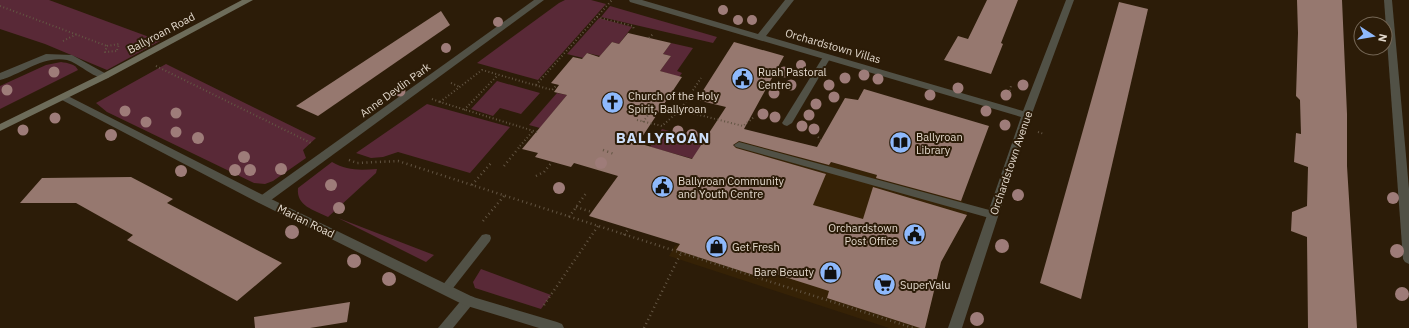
<svg xmlns="http://www.w3.org/2000/svg" width="1409" height="328" viewBox="0 0 1409 328" font-family="'IBM Plex Sans',sans-serif">
  <style>
    .built { fill: #362206 }
    .green { fill: #592937 }
    .building { fill: #96786f }
    .lines { fill: none; stroke-linecap: round; stroke-linejoin: round }
    .path-far1 { stroke: #635543; stroke-width: 2; stroke-dasharray: 1 2.5; stroke-linecap: butt }
    .path { stroke: #635543; stroke-width: 2.5; stroke-dasharray: 1 3.5; stroke-linecap: butt }
    .service { fill: #515146; fill-rule: evenodd }
    .minor { fill: #515146; fill-rule: evenodd }
    .tertiary { fill: #515146; fill-rule: evenodd }
    .secondary { fill: #6d6c5a; fill-rule: evenodd }
    .tree { fill: #9e7c79 }
    .labels { text-anchor: middle; dominant-baseline: central; stroke-width: 4; stroke-linejoin: round; paint-order: stroke }
    .street-label { font-size: 11px; fill: #e2d8cc; stroke: #2c1c08 }
    .poi-label { font-size: 11px; fill: #e2d8cc; stroke: #2c1c08; text-anchor: start }
    .district-label { font-size: 15px; font-weight: bold; letter-spacing: 1px; fill: #cddef8; stroke: #2c1c08 }
  </style>
  <rect width="100%" height="100%" fill="#2c1c08"/>
  <polygon class="built" points="739,137 962,198 963,206 968,208 967,215 941,262 925,328 889,328 669,256 675,246 680,244"/>
  <g class="green">
    <polygon points="0,0 49,0 160,41 107,70 45,44 0,29"/>
    <polygon points="565,0 591,0 606,4 538,80 477,63 559,3"/>
    <polygon points="610,6 717,37 713,43 601,17"/>
    <polygon points="599,18 632,27 619,44 612,42 600,56 587,53 583,58 567,54"/>
    <polygon points="671,43 693,48 677,71 682,73 676,81 673,75 660,71 671,56 663,54"/>
    <path d="M61 62C68 63 75 64 78 70L0 109V86L46 65Z"/>
    <polygon points="166,64 316,138 303,150 306,158 273,181 265,184 254,183 107,112 96,103"/>
    <polygon points="497,81 540,93 521,114 500,108 493,116 471,109"/>
    <polygon points="557,93 567,95 540,128 529,125"/>
    <polygon points="427,104 510,127 470,173 398,152 383,157 371,158 356,153"/>
    <polygon points="662,129 713,143 723,167 650,147"/>
    <path d="M332 162C347 171 360 170 377 169L376 173 328 217C314 210 296 206 298 188Z"/>
    <polygon points="338,218 434,255 426,262"/>
    <polygon points="481,269 551,295 541,309 475,288 473,282"/>
  </g>
  <g class="building">
    <polygon points="987,0 1018,0 1001,43 1003,44 991,74 944,60 958,36 968,39"/>
    <polygon points="1297,0 1342,0 1347,114 1347,166 1357,328 1308,328 1307,237 1291,231 1292,212 1307,206 1308,167 1294,162 1296,133 1301,134 1300,100 1296,96 1298,33"/>
    <polygon points="1119,2 1148,9 1081,299 1040,283"/>
    <polygon points="441,11 450,25 318,116 296,106"/>
    <polygon points="628,33 671,43 663,54 671,56 660,71 682,77 638,143 692,159 726,107 697,100 734,42 784,56 744,129 817,147 845,98 858,100 864,89 989,126 961,201 876,178 877,175 831,162 829,165 739,141 733,145 736,148 826,174 813,205 863,219 873,187 967,215 941,262 925,328 920,328 827,298 829,291 766,271 763,278 676,250 680,244 589,216 618,176 574,163 571,167 535,157 538,153 522,149 567,95 554,92 559,85 551,83 573,57 582,59 587,53 599,57 612,42 619,44"/>
    <polygon points="131,177 173,199 167,203 282,263 237,301 127,240 133,235 76,203 20,203 42,178"/>
    <polygon points="350,302 347,322 310,328 255,328 254,317"/>
  </g>
  <g class="lines">
    <g class="path-far1">
      <polyline points="0,6 107,46"/>
      <polyline points="597,17 633,26 634,30"/>
      <polyline points="649,38 653,34"/>
      <polyline points="63,41 77,34"/>
      <polyline points="117,50 119,44 107,46 105,52 117,51"/>
      <polyline points="156,66 311,143"/>
      <polyline points="451,83 460,87"/>
      <polyline points="536,85 612,0"/>
      <polyline points="1009,94 1011,86"/>
      <polyline points="432,99 440,102"/>
      <polyline points="464,110 498,75"/>
      <polyline points="680,110 743,126 754,117"/>
      <polyline points="637,120 662,126 680,110 701,78"/>
      <polyline points="643,122 651,111"/>
      <polyline points="537,132 440,102 482,70 552,90 556,86"/>
      <polyline points="1038,132 1044,134"/>
      <polyline points="818,137 821,140"/>
      <polyline points="520,146 533,131"/>
    </g>
    <g class="path">
      <polyline points="603,150 614,154"/>
      <polyline points="349,160 357,163 398,161 913,328"/>
      <polyline points="504,166 521,145"/>
      <polyline points="536,176 544,172 552,162"/>
      <polyline points="472,185 491,163"/>
      <polyline points="576,207 592,212"/>
      <polyline points="569,217 587,192"/>
      <polyline points="483,221 504,196"/>
      <polyline points="624,235 629,228"/>
      <polyline points="544,305 598,226"/>
      <polyline points="644,328 681,253"/>
    </g>
    <g class="service">
      <polygon points="827,54 831,57 792,123 787,126 784,125 782,123 823,57"/>
      <polygon points="739,142 993,211 997,212 998,215 997,218 993,219 736,147 734,145"/>
      <polygon points="486,234 490,235 491,238 490,241 450,292 446,294 442,292 440,289 442,286 482,235"/>
    </g>
    <g class="minor">
      <polygon points="534,0 544,0 267,203 259,203 257,200 259,197"/>
      <polygon points="629,0 642,0 758,34 785,0 794,0 766,36 1023,111 1066,0 1074,0 1027,127 962,328 948,328 1021,117 630,2"/>
      <polygon points="1384,0 1392,0 1409,189 1409,264 1405,262 1403,259"/>
      <path d="M46 54 72 55 110 76 108 78C96 81 79 63 67 60 43 55 22 74 0 80V73Z"/>
      <polygon points="469,296 474,297 475,301 453,328 438,328 464,297"/>
    </g>
    <polygon class="tertiary" points="64,94 267,197 473,297 557,322 562,324 564,328 539,328 464,305 259,203 60,99 59,97"/>
    <polygon class="secondary" points="242,0 253,0 108,78 0,131 0,124 102,74"/>
  </g>
  <g class="tree">
    <circle cx="723" cy="10" r="5"/>
    <circle cx="738" cy="20" r="5"/>
    <circle cx="752" cy="20" r="5"/>
    <circle cx="498" cy="22" r="5"/>
    <circle cx="446" cy="48" r="5"/>
    <circle cx="801" cy="65" r="5"/>
    <circle cx="54" cy="72" r="5.5"/>
    <circle cx="784" cy="72" r="5.5"/>
    <circle cx="864" cy="75" r="5.5"/>
    <circle cx="845" cy="78" r="5.5"/>
    <circle cx="878" cy="79" r="5.5"/>
    <circle cx="791" cy="85" r="5.5"/>
    <circle cx="829" cy="85" r="5.5"/>
    <circle cx="1023" cy="85" r="5.5"/>
    <circle cx="958" cy="88" r="5.5"/>
    <circle cx="7" cy="90" r="5.5"/>
    <circle cx="400" cy="91" r="5.5"/>
    <circle cx="774" cy="93" r="5.5"/>
    <circle cx="930" cy="95" r="5.5"/>
    <circle cx="1006" cy="95" r="5.5"/>
    <circle cx="834" cy="97" r="5.5"/>
    <circle cx="816" cy="104" r="5.5"/>
    <circle cx="125" cy="111" r="5.5"/>
    <circle cx="986" cy="111" r="5.5"/>
    <circle cx="176" cy="113" r="5.5"/>
    <circle cx="763" cy="114" r="5.5"/>
    <circle cx="809" cy="115" r="5.5"/>
    <circle cx="775" cy="117" r="5.5"/>
    <circle cx="55" cy="118" r="5.5"/>
    <circle cx="146" cy="122" r="5.5"/>
    <circle cx="1005" cy="125" r="5.5"/>
    <circle cx="802" cy="126" r="5.5"/>
    <circle cx="814" cy="129" r="5.5"/>
    <circle cx="23" cy="130" r="5.5"/>
    <circle cx="678" cy="131" r="5.5"/>
    <circle cx="176" cy="132" r="5.5"/>
    <circle cx="111" cy="135" r="6"/>
    <circle cx="692" cy="135" r="6"/>
    <circle cx="198" cy="138" r="6"/>
    <circle cx="244" cy="157" r="6"/>
    <circle cx="601" cy="163" r="6"/>
    <circle cx="281" cy="169" r="6"/>
    <circle cx="235" cy="170" r="6"/>
    <circle cx="250" cy="170" r="6"/>
    <circle cx="181" cy="171" r="6"/>
    <circle cx="331" cy="185" r="6"/>
    <circle cx="559" cy="188" r="6"/>
    <circle cx="1018" cy="195" r="6"/>
    <circle cx="1393" cy="198" r="6"/>
    <circle cx="339" cy="208" r="6"/>
    <circle cx="292" cy="232" r="7"/>
    <circle cx="1002" cy="246" r="7"/>
    <circle cx="1397" cy="251" r="7"/>
    <circle cx="354" cy="261" r="7"/>
    <circle cx="389" cy="279" r="7"/>
    <circle cx="1402" cy="294" r="7"/>
    <circle cx="977" cy="319" r="7"/>
  </g>
  <defs>
    <symbol id="civic-disc" viewBox="-11 -11 22 22"><circle r="9.5" fill="#8eb9fc" stroke="#2c1c08"/><path d="M-.6-6.5H3V-4.5H.6V-3L4-1V1h2V6H-6V1h2V-1L-.6-3ZM-1.2 2.5V6h2.4V2.5Z" fill="#111"/></symbol>
    <symbol id="church-disc" viewBox="-11 -11 22 22"><circle r="9.5" fill="#8eb9fc" stroke="#2c1c08"/><path d="M-1.2-6h2.4v3.5h3.3v2.4h-3.3V6h-2.4V-.1h-3.3v-2.4h3.3Z" fill="#111"/></symbol>
    <symbol id="library-disc" viewBox="-11 -11 22 22"><circle r="9.5" fill="#8eb9fc" stroke="#2c1c08"/><path d="M-6-4Q-3-5.5-.7-3.5V5Q-3 3-6 4ZM6-4Q3-5.5 .7-3.5V5Q3 3 6 4Z" fill="#111"/></symbol>
    <symbol id="shop-disc" viewBox="-11 -11 22 22"><circle r="9.5" fill="#8eb9fc" stroke="#2c1c08"/><path d="M-5-2.5h2.3a2.7 3.5 0 0 1 5.4 0H5L5.5 6h-11ZM-1.5-2.5h3a1.5 2.3 0 0 0-3 0Z" fill="#111"/></symbol>
    <symbol id="supermarket-disc" viewBox="-11 -11 22 22"><circle r="9.5" fill="#8eb9fc" stroke="#2c1c08"/><path d="M-6-5.5h2.5l.6 2H6L4.5 2H-2.5L-4.4-4H-6ZM-1.5 3.2a1.3 1.3 0 1 0 .1 0ZM3 3.2a1.3 1.3 0 1 0 .1 0Z" fill="#111"/></symbol>
  </defs>
  <g fill-rule="evenodd">
    <use href="#civic-disc" x="730" y="66" width="25" height="25"/>
    <use href="#church-disc" x="600" y="90" width="25" height="25"/>
    <use href="#library-disc" x="888" y="130" width="25" height="25"/>
    <use href="#civic-disc" x="650" y="174" width="25" height="25"/>
    <use href="#civic-disc" x="902" y="222" width="25" height="25"/>
    <use href="#shop-disc" x="704" y="234" width="25" height="25"/>
    <use href="#shop-disc" x="818" y="260" width="25" height="25"/>
    <use href="#supermarket-disc" x="872" y="272" width="25" height="25"/>
  </g>
  <g class="labels">
    <g class="street-label">
      <text transform="translate(161 33) rotate(-28)">Ballyroan Road</text>
      <text transform="translate(833 46) rotate(16)">Orchardstown Villas</text>
      <text transform="translate(395 90) rotate(-36)">Anne Devlin Park</text>
      <text transform="translate(1011 163) rotate(-71)">Orchardstown Avenue</text>
      <text transform="translate(306 221) rotate(26)">Marian Road</text>
    </g>
    <g class="poi-label">
      <text x="758" y="72">Ruah Pastoral<tspan x="758" dy="13">Centre</tspan></text>
      <text x="628" y="96">Church of the Holy<tspan x="628" dy="13">Spirit, Ballyroan</tspan></text>
      <text x="916" y="137">Ballyroan<tspan x="916" dy="13">Library</tspan></text>
      <text x="678" y="181">Ballyroan Community<tspan x="678" dy="13">and Youth Centre</tspan></text>
      <text x="898" y="228" text-anchor="end">Orchardstown<tspan x="898" dy="13">Post Office</tspan></text>
      <text x="732" y="247">Get Fresh</text>
      <text x="814" y="272" text-anchor="end">Bare Beauty</text>
      <text x="900" y="285">SuperValu</text>
    </g>
    <g class="district-label">
      <text x="663" y="137">BALLYROAN</text>
    </g>
  </g>
  <g transform="translate(1373 36) rotate(102)"><circle r="19" fill="#2c1c08" stroke="#756756"/>
  <path d="M0-3L7 15L0 10L-7 15Z" fill="#8eb9fc"/>
  <text y="-6" font-size="11" font-weight="bold" text-anchor="middle" fill="#e2d8cc">N</text>
  </g>
</svg>
